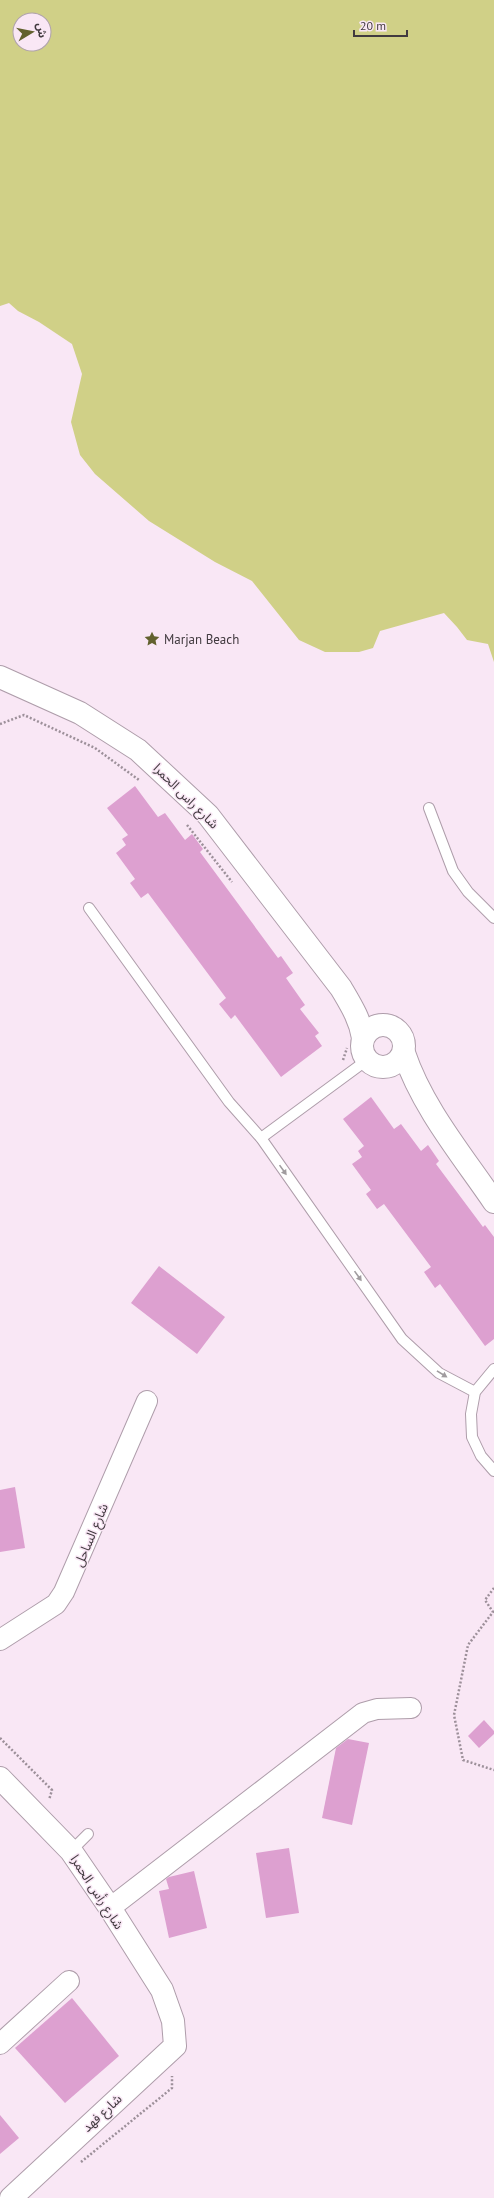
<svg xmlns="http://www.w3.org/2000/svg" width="494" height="2198" viewBox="0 0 494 2198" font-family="'PT Sans','Noto Sans Arabic',sans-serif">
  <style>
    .water { fill: #d0d087; fill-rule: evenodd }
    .building { fill: #dda0d0 }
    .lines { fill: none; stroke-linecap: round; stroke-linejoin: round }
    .service-casing { stroke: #ae9daa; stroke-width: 12 }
    .minor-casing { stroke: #ae9daa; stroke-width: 22 }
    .tertiary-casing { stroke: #ae9daa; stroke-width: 24 }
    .path { stroke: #9d909a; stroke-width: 2.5; stroke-dasharray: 2 2; stroke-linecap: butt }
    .service { stroke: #fff; stroke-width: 10 }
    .minor { stroke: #fff; stroke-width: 20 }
    .tertiary { stroke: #fff; stroke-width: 22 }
    .oneway { fill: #a09c9f }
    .labels { text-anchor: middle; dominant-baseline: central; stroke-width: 3; stroke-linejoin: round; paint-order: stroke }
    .poi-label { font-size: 13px; fill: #413a3f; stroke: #f9e7f5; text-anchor: start }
    .street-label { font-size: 13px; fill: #413a3f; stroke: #f9e7f5 }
  </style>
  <rect width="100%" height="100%" fill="#f9e7f5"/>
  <path class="water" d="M0 0H494V662L488 644 467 640 457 627 444 613 380 631 373 648 359 652H325L299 640 252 581 215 562 149 521 95 474 80 455 71 422 82 374 72 344 39 322 18 311 9 303 0 306ZM20 20H44V44H20Z"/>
  <g class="building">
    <polygon points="135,786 158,817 165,813 185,840 192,834 203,849 200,852 278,958 281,956 293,973 286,978 305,1005 300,1009 319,1033 315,1036 322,1046 281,1077 235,1015 231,1019 219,1004 226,998 148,893 141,898 130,883 135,879 116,853 126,845 122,839 128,835 107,808"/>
    <polygon points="371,1097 394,1129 401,1124 421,1151 428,1145 439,1161 436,1164 483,1227 485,1225 494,1237 494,1339 485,1346 440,1284 435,1288 424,1272 431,1267 384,1204 377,1209 366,1194 371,1190 352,1164 362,1157 358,1151 364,1146 343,1119"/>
    <polygon points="159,1266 225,1317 197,1354 131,1303"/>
    <polygon points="15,1487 25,1548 0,1552 0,1490"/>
    <polygon points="484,1720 494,1731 494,1734 479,1748 468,1736"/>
    <polygon points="348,1739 369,1743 352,1825 322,1818 336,1748"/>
    <polygon points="289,1848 299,1913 266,1918 256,1853"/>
    <polygon points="194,1871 207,1928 169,1938 159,1891 169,1889 166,1879 169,1877"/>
    <polygon points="72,1998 119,2056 65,2103 15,2048"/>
    <polygon points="0,2115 19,2138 0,2154"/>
  </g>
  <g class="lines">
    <defs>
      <g id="service">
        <polyline points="429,808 453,871 468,892 494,918"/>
        <polyline points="89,908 229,1102 261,1138 402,1339 439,1373 475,1392"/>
        <polyline points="261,1138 367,1060"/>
        <polyline points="494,1369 475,1392 471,1414 472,1437 481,1456 494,1471"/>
        <polyline points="71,1851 88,1834"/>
      </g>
      <g id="minor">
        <polyline points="0,1640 56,1604 64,1592 147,1401"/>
        <polyline points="110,1908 363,1713 377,1709 411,1708"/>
        <polyline points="0,2044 69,1981"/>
      </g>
      <g id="tertiary">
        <path d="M0 677 80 713 138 750 208 815 341 988C351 1005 360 1019 363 1038"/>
        <circle cx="383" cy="1046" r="21"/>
        <path d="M404 1053C422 1107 462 1155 494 1202"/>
        <polyline points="0,1778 71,1851 110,1908 162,1990 173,2021 175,2046 11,2198"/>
      </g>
    </defs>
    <use href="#service" class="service-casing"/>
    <use href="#minor" class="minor-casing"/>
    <use href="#tertiary" class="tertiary-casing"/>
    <g class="path">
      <polyline points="0,724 24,715 95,748 139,780"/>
      <polyline points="187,825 232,882"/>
      <polyline points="343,1060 347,1048"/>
      <polyline points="494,1588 485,1600 493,1612 468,1645 454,1715 463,1760 494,1770"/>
      <polyline points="0,1738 52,1790 49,1800"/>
      <polyline points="81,2162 172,2088 172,2076"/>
    </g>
    <use href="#service" class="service"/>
    <use href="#minor" class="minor"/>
    <use href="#tertiary" class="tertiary"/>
  </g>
  <defs><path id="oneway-solid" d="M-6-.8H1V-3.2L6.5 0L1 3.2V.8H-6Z"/></defs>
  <g class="oneway">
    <use href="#oneway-solid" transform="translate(283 1170) rotate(55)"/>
    <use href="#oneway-solid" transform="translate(358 1276) rotate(55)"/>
    <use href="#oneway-solid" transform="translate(442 1374) rotate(32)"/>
  </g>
  <defs>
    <symbol id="sight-bare" viewBox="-9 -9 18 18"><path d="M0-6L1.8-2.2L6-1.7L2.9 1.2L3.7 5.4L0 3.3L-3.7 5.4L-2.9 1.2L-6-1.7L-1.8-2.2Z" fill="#62612e" stroke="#f9e7f5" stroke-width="2.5" paint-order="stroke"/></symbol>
  </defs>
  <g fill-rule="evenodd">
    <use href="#sight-bare" x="141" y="628" width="22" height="22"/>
  </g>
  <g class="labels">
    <g class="poi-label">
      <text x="164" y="639">Marjan Beach</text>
    </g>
    <g class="street-label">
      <text transform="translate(186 796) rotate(45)">شارع راس الحمرا</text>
      <text transform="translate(91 1535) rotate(-67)">شارع الساحل</text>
      <text transform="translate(97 1892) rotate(57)">شارع رأس الحمرا</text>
      <text transform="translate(102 2113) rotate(-43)">شارع فهد</text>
    </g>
  </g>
  <g transform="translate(32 32) rotate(80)"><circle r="19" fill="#f9e7f5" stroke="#afa2ac"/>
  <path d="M0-3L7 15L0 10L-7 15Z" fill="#62612e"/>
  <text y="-6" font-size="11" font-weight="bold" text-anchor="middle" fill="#413a3f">ش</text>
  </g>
  <path d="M354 30v6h53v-6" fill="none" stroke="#413a3f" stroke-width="2"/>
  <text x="360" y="30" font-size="12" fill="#413a3f" stroke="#f9e7f5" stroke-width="3" paint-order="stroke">20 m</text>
</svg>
